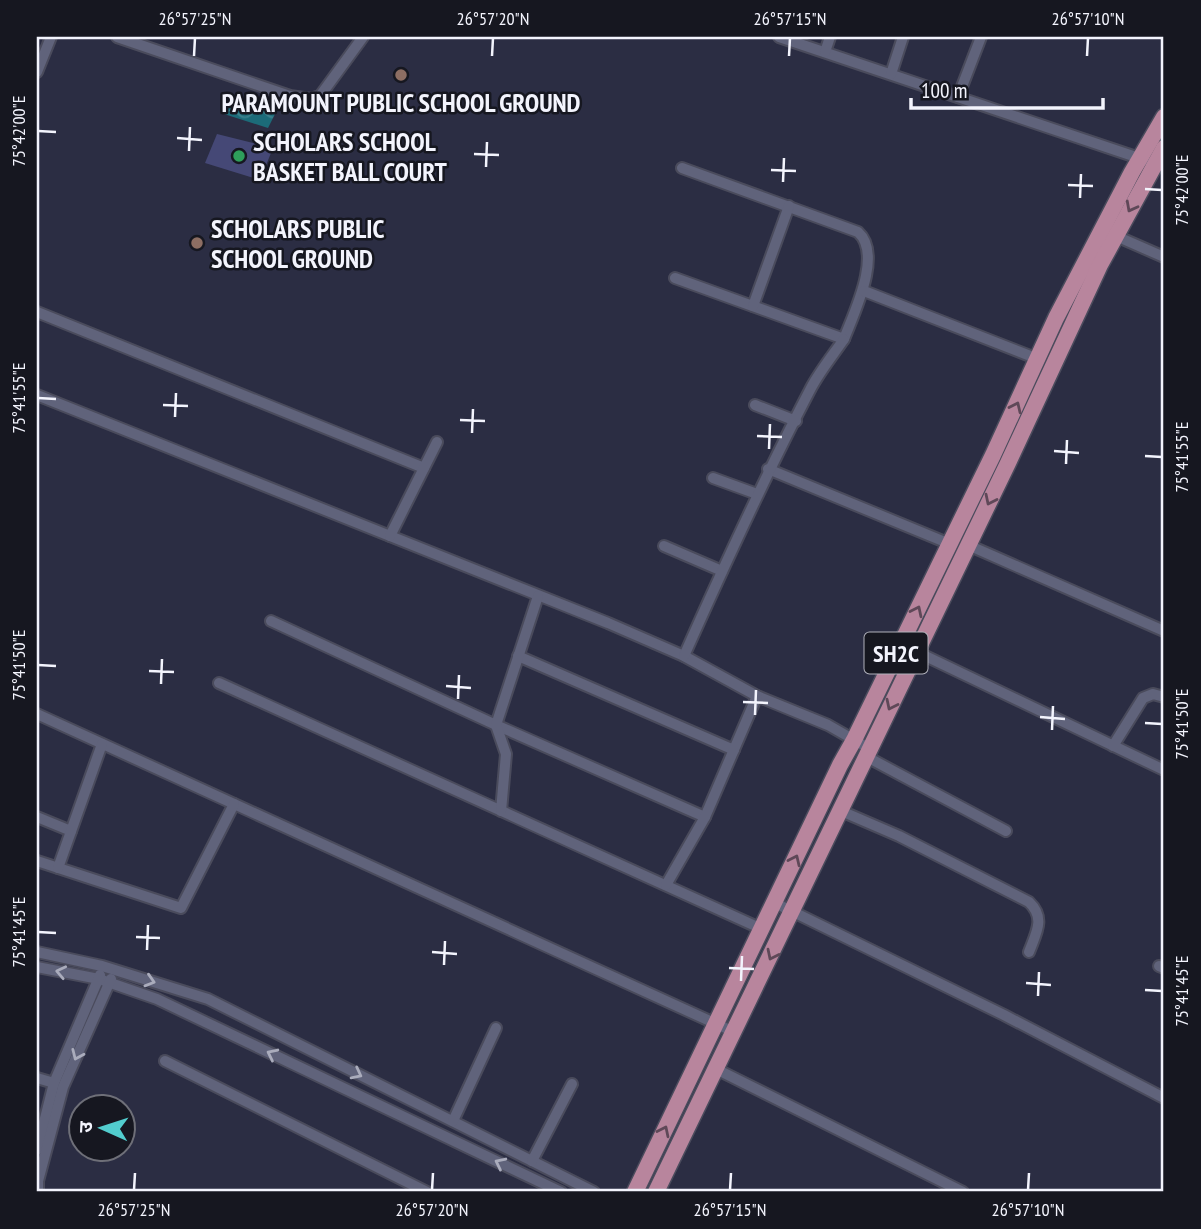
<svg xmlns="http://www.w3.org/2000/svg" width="1201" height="1229" viewBox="0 0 1201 1229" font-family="'PT Sans Narrow','Noto Sans Devanagari',sans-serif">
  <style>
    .grass { fill: #454876 }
    .water { fill: url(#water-waves) }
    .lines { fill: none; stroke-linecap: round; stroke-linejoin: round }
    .minor-casing { stroke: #4a4b5c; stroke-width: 14 }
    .primary-casing { stroke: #4a4b5c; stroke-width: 19 }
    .minor { stroke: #60637b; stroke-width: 10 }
    .primary { stroke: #b8859d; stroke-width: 16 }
    .oneway { stroke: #5f4858 }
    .oneway2 { stroke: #aaacbc }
    .ticks { fill: none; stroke: #f3f4fd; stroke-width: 2.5 }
    .education-dot { fill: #8d6e63; stroke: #161720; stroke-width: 2.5 }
    .leisure-dot { fill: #2e9e5b; stroke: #161720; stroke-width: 2.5 }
    .labels { text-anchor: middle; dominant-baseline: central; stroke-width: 5; stroke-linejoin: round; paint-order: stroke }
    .shield { fill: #161720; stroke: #b1b2bb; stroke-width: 2 }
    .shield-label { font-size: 24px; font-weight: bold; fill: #f3f4fd }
    .poi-label { font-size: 26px; font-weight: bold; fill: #f3f4fd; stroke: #161720; text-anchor: start }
    .neatline { fill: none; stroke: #f3f4fd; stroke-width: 2.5 }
    .ticks-label { font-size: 18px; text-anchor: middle; fill: #f3f4fd }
  </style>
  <defs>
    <pattern id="water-waves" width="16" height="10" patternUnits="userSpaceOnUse" patternTransform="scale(1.75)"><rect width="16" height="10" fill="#1c6b79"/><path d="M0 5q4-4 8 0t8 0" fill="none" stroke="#3d818d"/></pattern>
  </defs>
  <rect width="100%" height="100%" fill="#2b2d43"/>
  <polygon class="grass" points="217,134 273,148 260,180 205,163"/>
  <polygon class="water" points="234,97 277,110 268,128 224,114"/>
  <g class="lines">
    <defs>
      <g id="minor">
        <polyline points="117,37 290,96 311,99 320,96 363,37"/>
        <polyline points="779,37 1145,160"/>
        <polyline points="825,52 830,37"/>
        <polyline points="37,72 51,37"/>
        <polyline points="891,74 903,37"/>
        <polyline points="958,97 981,37"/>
        <polyline points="1116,236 1164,257"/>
        <path d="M675 278 844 339C854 313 883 254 858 232L682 168"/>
        <polyline points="864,291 1038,359"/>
        <polyline points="753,306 789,206"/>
        <polyline points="37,312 424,468"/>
        <polyline points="37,395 608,623 684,656 757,696 828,725 870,749"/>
        <polyline points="755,405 796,421"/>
        <polyline points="768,469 950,544"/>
        <polyline points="713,478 757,494"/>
        <polyline points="390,536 437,442"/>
        <polyline points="968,545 1164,631"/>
        <polyline points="664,546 722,571"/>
        <polyline points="271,621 496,725 705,817"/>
        <polyline points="917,652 1164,770"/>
        <polyline points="518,656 734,750"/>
        <path d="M684 656C724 566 765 476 811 388 820 371 833 355 844 339"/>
        <polyline points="219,683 762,929"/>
        <polyline points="37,714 734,1032"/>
        <polyline points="1113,746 1143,698 1153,694 1164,697"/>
        <polyline points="867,757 1006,831"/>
        <polyline points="501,811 506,754 496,725 538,596"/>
        <path d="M841 811 899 836 1029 902C1046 918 1036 933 1029 952"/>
        <polyline points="37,817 71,831"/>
        <polyline points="37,861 181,908 234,804"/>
        <polyline points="58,868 102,744"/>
        <polyline points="666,885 705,817 757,696"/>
        <polyline points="775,903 1004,1015 1164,1098"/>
        <polyline points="37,952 102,966 208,999 594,1192"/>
        <polyline points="1159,966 1164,968"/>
        <polyline points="37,967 99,979 157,999 561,1192"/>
        <polyline points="165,1061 427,1192"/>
        <polyline points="716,1069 963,1192"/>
        <polyline points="37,1078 54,1083"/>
        <polyline points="453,1121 496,1028"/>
        <polyline points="37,1150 54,1083 100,975"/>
        <polyline points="532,1161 572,1084"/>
        <polyline points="38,1192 38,1181 63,1087 111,979"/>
      </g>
      <g id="primary">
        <polyline points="635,1192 840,765 854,740 993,455 1056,318 1132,172 1164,117"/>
        <polyline points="656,1192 1008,463 1100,265 1164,148"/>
      </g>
    </defs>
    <use href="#minor" class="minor-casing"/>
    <use href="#primary" class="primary-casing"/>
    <use href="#minor" class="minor"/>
    <use href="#primary" class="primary"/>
  </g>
  <defs><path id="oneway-chevron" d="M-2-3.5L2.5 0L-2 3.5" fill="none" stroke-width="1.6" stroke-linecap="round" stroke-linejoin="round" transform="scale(1.75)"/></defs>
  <g class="oneway">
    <use href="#oneway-chevron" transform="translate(1131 207) rotate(118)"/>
    <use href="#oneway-chevron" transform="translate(1016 407) rotate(-65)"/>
    <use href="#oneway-chevron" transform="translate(990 500) rotate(116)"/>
    <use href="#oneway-chevron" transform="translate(917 611) rotate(-64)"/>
    <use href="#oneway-chevron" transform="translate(891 705) rotate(116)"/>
    <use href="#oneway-chevron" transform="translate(795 860) rotate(-65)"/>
    <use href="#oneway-chevron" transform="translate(772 955) rotate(116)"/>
    <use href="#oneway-chevron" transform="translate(664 1131) rotate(-64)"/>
  </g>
  <g class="oneway2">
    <use href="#oneway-chevron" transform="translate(61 972) rotate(-168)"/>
    <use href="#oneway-chevron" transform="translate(150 981) rotate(17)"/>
    <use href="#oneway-chevron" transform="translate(272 1054) rotate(-154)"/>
    <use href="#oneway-chevron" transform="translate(77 1055) rotate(114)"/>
    <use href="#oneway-chevron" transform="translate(357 1074) rotate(27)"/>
    <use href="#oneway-chevron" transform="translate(500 1163) rotate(-154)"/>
  </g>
  <path class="ticks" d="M194 56 195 38M492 56 493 38M789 56 790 38M1087 56 1088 38M38 131 56 132M177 138 202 140M189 151 190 127M474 154 499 155M486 167 487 142M771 170 796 171M783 182 784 158M1068 185 1093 186M1145 189 1162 190M1080 198 1081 174M38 398 56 399M163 405 188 406M175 417 176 393M460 420 485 421M472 433 473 409M757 436 782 437M769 449 770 424M1054 451 1079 453M1145 456 1162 457M1066 464 1067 440M38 665 56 666M149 671 174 672M161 684 162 659M446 686 471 688M458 699 459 675M743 702 768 703M755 715 756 690M1040 717 1065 719M1145 723 1162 724M1052 730 1053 706M38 932 56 933M136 937 160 938M147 950 148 925M432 952 457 954M444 965 445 941M729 968 754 969M741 981 742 956M1026 983 1051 985M1145 990 1162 991M1038 996 1039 972M134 1190 135 1173M432 1190 433 1173M730 1190 731 1173M1028 1190 1029 1173"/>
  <g class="education-dot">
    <circle cx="401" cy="75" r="7"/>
    <circle cx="197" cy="243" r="7"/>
  </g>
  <circle class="leisure-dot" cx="239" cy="156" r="7"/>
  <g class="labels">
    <rect class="shield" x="864.5" y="632.5" width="63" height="41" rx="5"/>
    <g class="shield-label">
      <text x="896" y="653">SH2C</text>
    </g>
    <g class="poi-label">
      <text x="401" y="102" text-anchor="middle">PARAMOUNT PUBLIC SCHOOL GROUND</text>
      <text x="253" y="141">SCHOLARS SCHOOL<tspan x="253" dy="30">BASKET BALL COURT</tspan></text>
      <text x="211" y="228">SCHOLARS PUBLIC<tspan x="211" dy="30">SCHOOL GROUND</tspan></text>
    </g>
  </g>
  <rect width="1201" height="1229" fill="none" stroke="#161720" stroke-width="77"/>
  <g transform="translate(102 1128) rotate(273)"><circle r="33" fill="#161720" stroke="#6e6f78" stroke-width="2"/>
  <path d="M0-5L12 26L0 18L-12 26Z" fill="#52cdce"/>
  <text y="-10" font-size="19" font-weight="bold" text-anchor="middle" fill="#f3f4fd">उ</text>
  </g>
  <path d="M911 98v10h192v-10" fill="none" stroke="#f3f4fd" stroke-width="3.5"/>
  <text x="921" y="98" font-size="21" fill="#f3f4fd" stroke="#161720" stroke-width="5" paint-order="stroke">100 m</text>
  <rect x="38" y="38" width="1124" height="1152" class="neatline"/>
  <g class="ticks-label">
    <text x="195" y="25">26°57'25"N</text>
    <text x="493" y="25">26°57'20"N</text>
    <text x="790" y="25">26°57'15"N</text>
    <text x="1088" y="25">26°57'10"N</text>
    <text transform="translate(19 131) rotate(-90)" y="6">75°42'00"E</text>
    <text transform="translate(1182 190) rotate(-90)" y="6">75°42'00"E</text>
    <text transform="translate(19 398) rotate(-90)" y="6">75°41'55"E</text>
    <text transform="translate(1182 457) rotate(-90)" y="6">75°41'55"E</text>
    <text transform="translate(19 665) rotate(-90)" y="6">75°41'50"E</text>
    <text transform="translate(1182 724) rotate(-90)" y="6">75°41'50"E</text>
    <text transform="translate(19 932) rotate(-90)" y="6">75°41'45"E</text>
    <text transform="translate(1182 991) rotate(-90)" y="6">75°41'45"E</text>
    <text x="134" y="1216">26°57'25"N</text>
    <text x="432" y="1216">26°57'20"N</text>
    <text x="730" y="1216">26°57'15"N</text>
    <text x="1028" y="1216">26°57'10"N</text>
  </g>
</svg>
